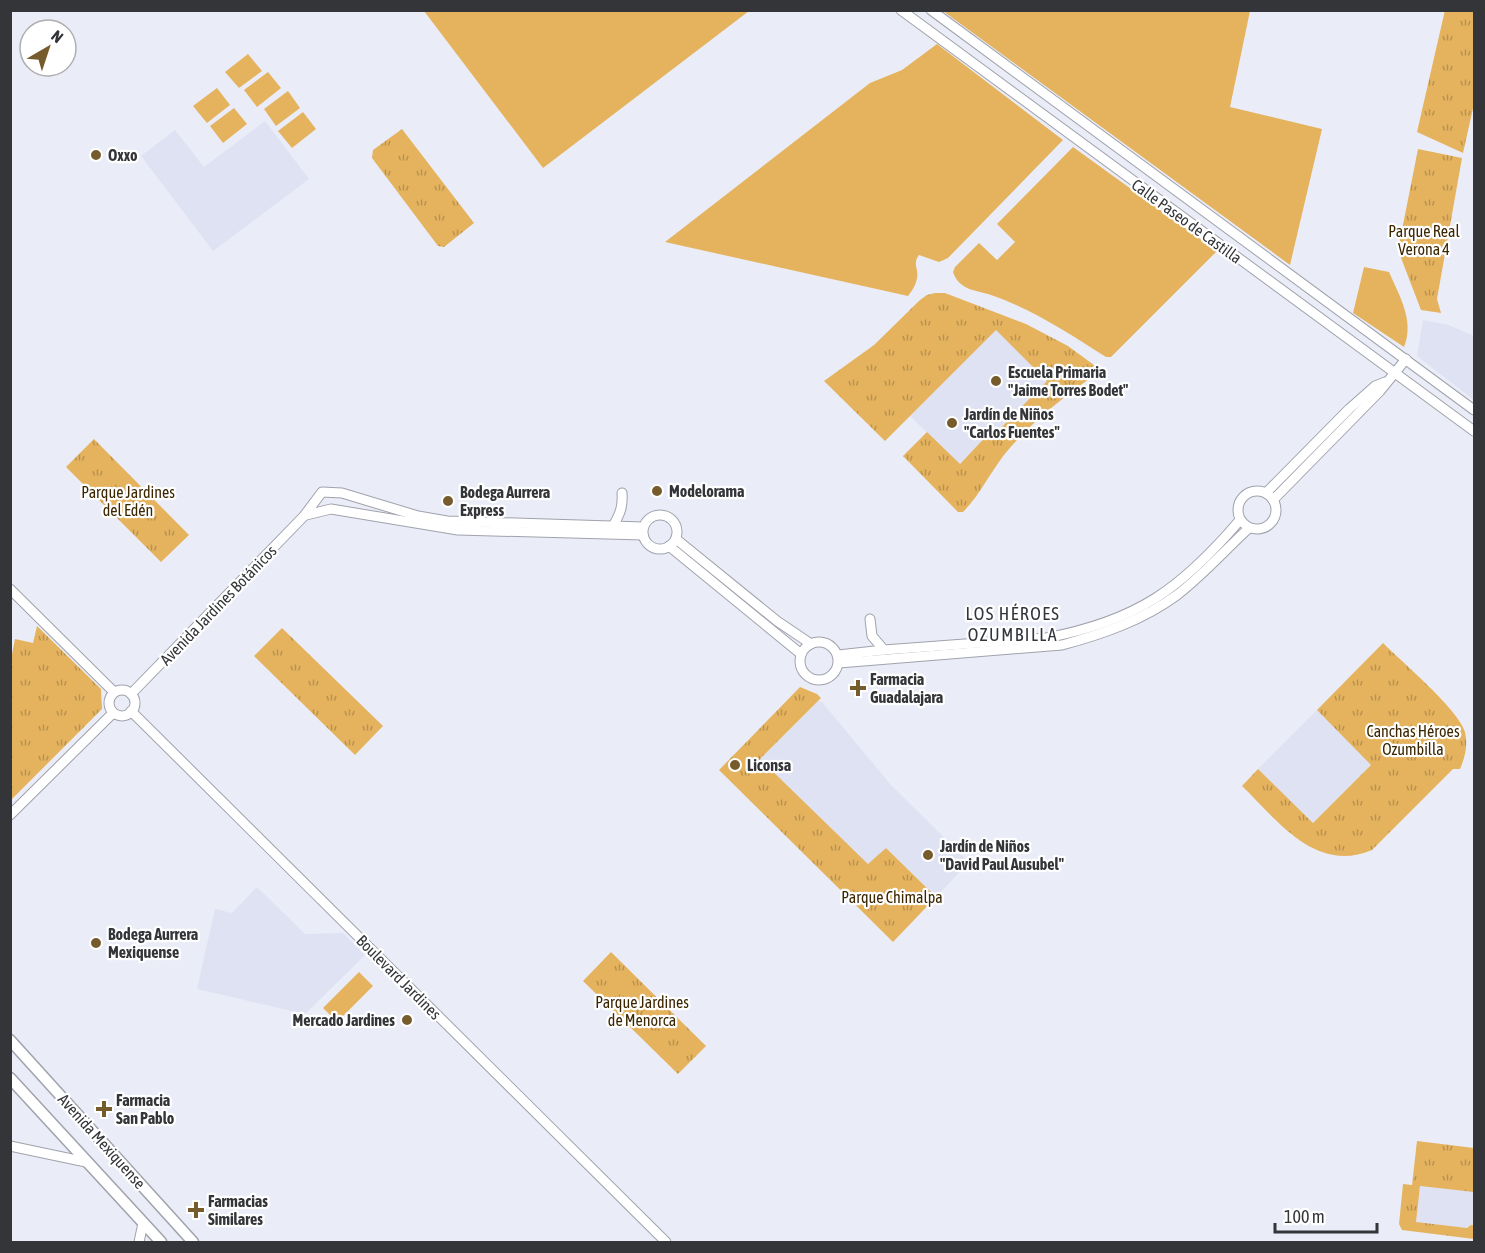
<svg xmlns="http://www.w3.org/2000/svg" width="1485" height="1253" viewBox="0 0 1485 1253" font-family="'Asap Condensed',sans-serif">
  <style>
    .built { fill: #dee2f3 }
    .grass { fill: #e5b35e }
    .park { fill: url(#park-tufts) }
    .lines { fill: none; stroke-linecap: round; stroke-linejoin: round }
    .tertiary-casing { stroke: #a0a2ac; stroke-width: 11 }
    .secondary-casing { stroke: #a0a2ac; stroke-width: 13 }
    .tertiary { stroke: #fff; stroke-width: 9 }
    .secondary { stroke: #fff; stroke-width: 10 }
    .poi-dot { fill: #765b2d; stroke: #fff; stroke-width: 2 }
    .labels { text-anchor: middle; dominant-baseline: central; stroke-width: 4.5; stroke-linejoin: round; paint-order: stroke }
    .poi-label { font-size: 16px; font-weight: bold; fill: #343539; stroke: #fff; text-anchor: start }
    .street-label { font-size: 16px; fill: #343539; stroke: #fff }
    .park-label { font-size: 16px; fill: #3b2600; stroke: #fff }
    .neighbourhood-label { font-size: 18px; letter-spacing: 1.5px; fill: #32343c; stroke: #fff }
  </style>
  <defs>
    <pattern id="park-tufts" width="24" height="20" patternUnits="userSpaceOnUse" patternTransform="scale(1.5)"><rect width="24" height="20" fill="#e5b35e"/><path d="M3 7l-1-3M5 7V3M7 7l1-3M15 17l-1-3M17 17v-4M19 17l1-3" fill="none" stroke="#ba924f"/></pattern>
  </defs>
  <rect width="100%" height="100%" fill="#eaedf7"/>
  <g class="built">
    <polygon points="265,121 309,179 213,251 141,156 175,130 204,167"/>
    <polygon points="1423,320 1449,325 1474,336 1474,400 1417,356"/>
    <polygon points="996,329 1048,381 997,432 993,430 959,464 910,416"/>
    <polygon points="818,701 822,702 891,785 969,862 936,897 886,848 869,865 760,759"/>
    <polygon points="1317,710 1372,764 1313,823 1258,769"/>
    <polygon points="257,887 305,934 343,933 365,955 305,1014 197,989 215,909 232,913"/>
    <polygon points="1420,1186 1474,1192 1474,1225 1471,1225 1467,1228 1416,1223"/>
  </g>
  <g class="grass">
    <polygon points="424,11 749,11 543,168"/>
    <polygon points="943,11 1250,11 1230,107 1322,129 1290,265"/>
    <path d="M937 44 1063 140 948 258 939 262 919 255C912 264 919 269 917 278 916 285 912 291 908 296L665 242 870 83 902 70Z"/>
    <polygon points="248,54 262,71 239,88 225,72"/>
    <polygon points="268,72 281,88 257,107 244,90"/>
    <polygon points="217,88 230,105 207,123 193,106"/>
    <polygon points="288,91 300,108 276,126 264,109"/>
    <polygon points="234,108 247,124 223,143 210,126"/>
    <polygon points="303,112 316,129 292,148 278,131"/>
    <path d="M1073 147 1217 251 1111 357H1106C1070 334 1032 309 991 295 975 290 959 290 953 272L955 267 979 243 997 260 1015 242 997 224Z"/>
    <path d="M1364 267 1389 272C1399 295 1415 321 1404 347L1353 313Z"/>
    <polygon points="359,972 373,986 337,1022 323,1008"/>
  </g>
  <g class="park">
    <polygon points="1445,10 1474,11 1474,104 1463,153 1417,132"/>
    <polygon points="402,129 474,223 444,247 438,246 372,158 373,150"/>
    <polygon points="1418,149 1462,158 1437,299 1441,313 1421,310 1398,250"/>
    <path d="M935 293H945L1026 324 1068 346 1098 368 1096 374C1062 398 1030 423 1004 455 990 473 979 496 963 512H958L903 456 927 432 960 464 993 429 997 432 1047 381 996 330 885 441 824 381 874 345 920 300 927 295Z"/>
    <polygon points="94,439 189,535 161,562 66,467"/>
    <polygon points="37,626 101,689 102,709 11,800 11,659 15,639 33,643"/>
    <polygon points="282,628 383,726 355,755 254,656"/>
    <path d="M1383 643C1402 662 1459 710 1465 732 1468 746 1465 757 1460 769H1453L1372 850C1316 874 1278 821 1242 786L1258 769 1313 823 1371 765 1317 710Z"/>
    <polygon points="800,687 817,694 821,698 760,759 868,864 886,848 936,897 893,942 719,770"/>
    <polygon points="611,952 706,1046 678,1074 583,981"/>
    <polygon points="1417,1141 1474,1148 1474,1192 1420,1186 1416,1222 1467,1228 1471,1225 1474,1225 1474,1239 1402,1230 1399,1224 1403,1184 1412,1185"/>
  </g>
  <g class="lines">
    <defs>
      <g id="tertiary">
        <polyline points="901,10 1474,431"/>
        <polyline points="931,10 1474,410"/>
        <circle cx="1257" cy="510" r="19"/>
        <polyline points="1266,493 1349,409 1375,386 1385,382"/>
        <polyline points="1273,500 1380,391 1406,359"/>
        <polyline points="306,515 331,509 458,530 643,535"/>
        <circle cx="660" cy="532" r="17"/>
        <path d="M613 526C620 514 623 507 622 493"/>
        <polyline points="676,539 777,621 811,644"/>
        <polyline points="669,546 801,654"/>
        <polyline points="10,589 114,692"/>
        <polyline points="870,619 872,636 884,650"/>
        <circle cx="819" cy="661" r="19"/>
        <path d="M838 655 884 650 1046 638C1137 621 1181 589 1240 520"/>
        <path d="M839 663 1062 645C1103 634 1143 620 1177 595 1203 575 1225 550 1249 528"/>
        <circle cx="122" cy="703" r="13"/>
        <polyline points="131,694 304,516 322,492 342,493 418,516 447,521 643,527"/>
        <polyline points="131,711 666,1242"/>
        <polyline points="10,815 113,713"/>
        <polyline points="10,1146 86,1162"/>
        <polyline points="139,1242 143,1223"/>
      </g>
      <g id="secondary">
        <polyline points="10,1040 193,1242"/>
        <polyline points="10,1078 161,1242"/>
      </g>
    </defs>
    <use href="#tertiary" class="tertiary-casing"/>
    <use href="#secondary" class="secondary-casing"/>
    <use href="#tertiary" class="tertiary"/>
    <use href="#secondary" class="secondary"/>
  </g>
  <g class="poi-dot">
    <circle cx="96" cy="155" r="6"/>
    <circle cx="996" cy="381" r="6"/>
    <circle cx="952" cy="423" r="6"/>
    <circle cx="657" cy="491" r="6"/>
    <circle cx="448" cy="501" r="6"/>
    <path d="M855 679h6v6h6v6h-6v6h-6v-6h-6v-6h6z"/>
    <circle cx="735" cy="765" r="6"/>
    <circle cx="928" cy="855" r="6"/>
    <circle cx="96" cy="943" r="6"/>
    <circle cx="407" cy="1020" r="6"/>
    <path d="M101 1100h6v6h6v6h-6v6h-6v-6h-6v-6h6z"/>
    <path d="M193 1201h6v6h6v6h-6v6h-6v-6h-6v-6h6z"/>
  </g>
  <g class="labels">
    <g class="poi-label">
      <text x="108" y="155">Oxxo</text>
      <text x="1008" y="372">Escuela Primaria<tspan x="1008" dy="18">"Jaime Torres Bodet"</tspan></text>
      <text x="964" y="414">Jardín de Niños<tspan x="964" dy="18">"Carlos Fuentes"</tspan></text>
      <text x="669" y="491">Modelorama</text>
      <text x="460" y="492">Bodega Aurrera<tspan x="460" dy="18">Express</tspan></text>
      <text x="870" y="679">Farmacia<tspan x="870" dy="18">Guadalajara</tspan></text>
      <text x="747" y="765">Liconsa</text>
      <text x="940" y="846">Jardín de Niños<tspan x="940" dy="18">"David Paul Ausubel"</tspan></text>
      <text x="108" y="934">Bodega Aurrera<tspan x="108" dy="18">Mexiquense</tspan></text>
      <text x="395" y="1020" text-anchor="end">Mercado Jardines</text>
      <text x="116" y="1100">Farmacia<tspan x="116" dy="18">San Pablo</tspan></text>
      <text x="208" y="1201">Farmacias<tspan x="208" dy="18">Similares</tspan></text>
    </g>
    <g class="street-label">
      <text transform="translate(1187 221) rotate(36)">Calle Paseo de Castilla</text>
      <text transform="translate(218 605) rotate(-46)">Avenida Jardines Botánicos</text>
      <text transform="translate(399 977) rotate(45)">Boulevard Jardines</text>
      <text transform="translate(102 1141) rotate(48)">Avenida Mexiquense</text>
    </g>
    <g class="park-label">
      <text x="1424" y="231">Parque Real<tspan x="1424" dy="18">Verona 4</tspan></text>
      <text x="128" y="492">Parque Jardines<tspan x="128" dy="18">del Edén</tspan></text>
      <text x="1413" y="731">Canchas Héroes<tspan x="1413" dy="18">Ozumbilla</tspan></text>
      <text x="892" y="897">Parque Chimalpa</text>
      <text x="642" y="1002">Parque Jardines<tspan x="642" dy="18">de Menorca</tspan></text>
    </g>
    <g class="neighbourhood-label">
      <text x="1013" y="613">LOS HÉROES<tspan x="1013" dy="21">OZUMBILLA</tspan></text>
    </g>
  </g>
  <rect width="1485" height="1253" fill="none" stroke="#343539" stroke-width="24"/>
  <g transform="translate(48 48) rotate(39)"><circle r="28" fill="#ffffff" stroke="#aeaeb0" stroke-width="1.5"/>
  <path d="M0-4.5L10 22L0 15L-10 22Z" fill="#765b2d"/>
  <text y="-9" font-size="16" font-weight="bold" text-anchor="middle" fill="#343539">N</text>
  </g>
  <path d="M1275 1223v9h102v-9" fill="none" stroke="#343539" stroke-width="3"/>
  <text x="1284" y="1223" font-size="18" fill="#343539" stroke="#ffffff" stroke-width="4.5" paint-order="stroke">100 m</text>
</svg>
